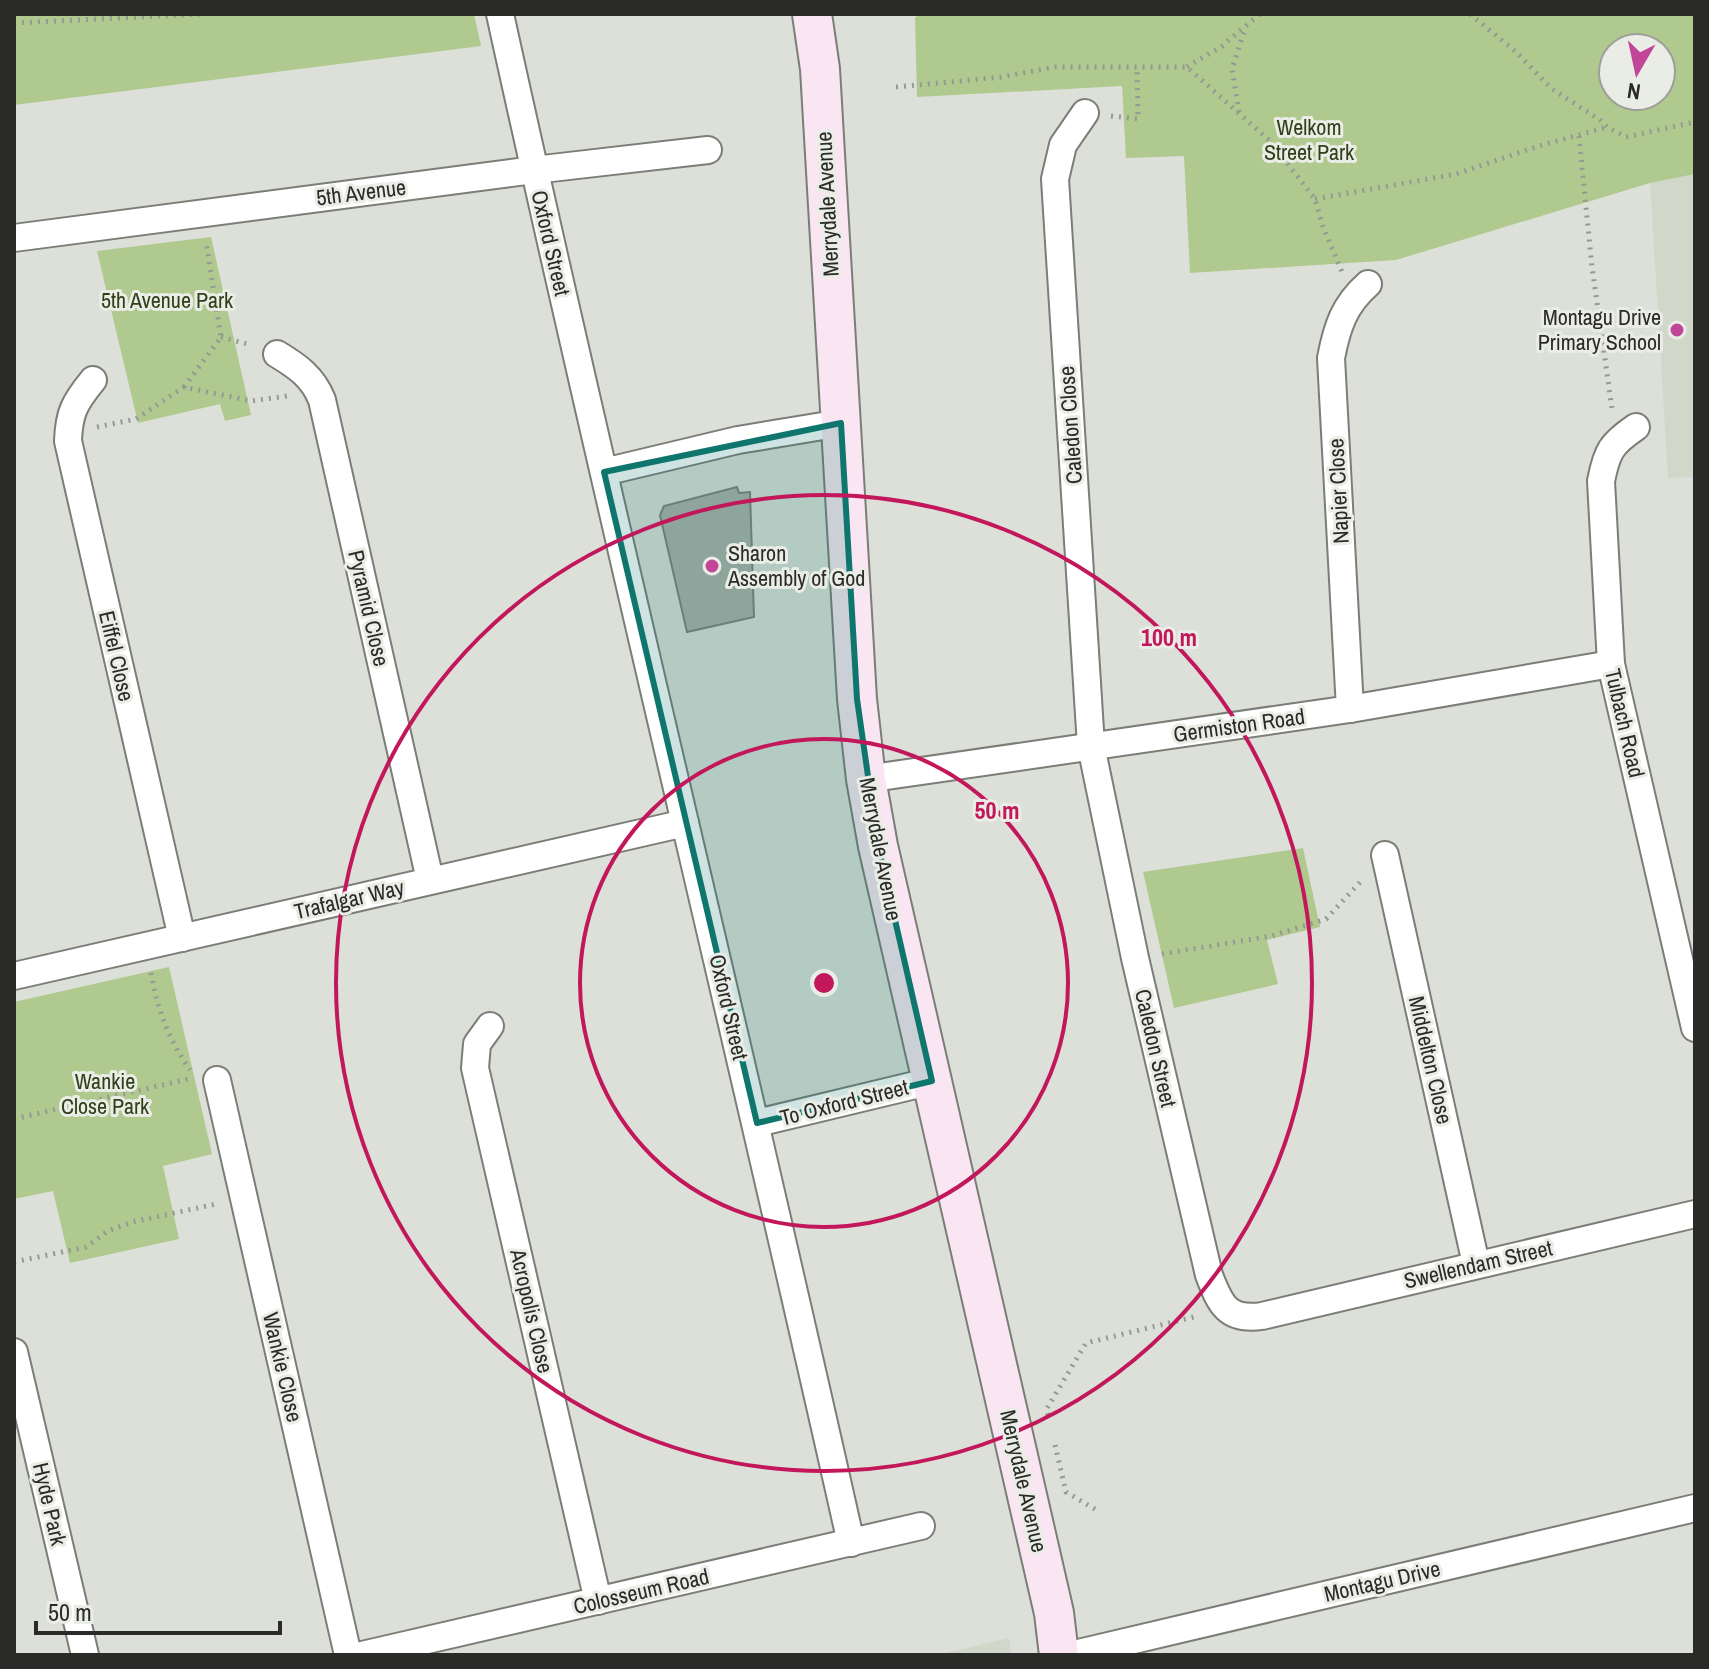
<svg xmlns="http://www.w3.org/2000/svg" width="1709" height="1669" viewBox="0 0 1709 1669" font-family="'Archivo Narrow',sans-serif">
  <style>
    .built { fill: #d1d8ca }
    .green { fill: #b0c98f; fill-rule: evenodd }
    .building { fill: #aeb1ab; stroke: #7f827c; stroke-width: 2 }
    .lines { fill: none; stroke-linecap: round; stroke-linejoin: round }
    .street-casing { stroke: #7b7d77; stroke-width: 30 }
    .secondary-casing { stroke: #7b7d77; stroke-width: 42 }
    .path { stroke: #969993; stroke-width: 5; stroke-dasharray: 2 6; stroke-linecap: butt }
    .street { stroke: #fff; stroke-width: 26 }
    .secondary { stroke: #fae6f2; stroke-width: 38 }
    .marked { fill: #0f766e; fill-opacity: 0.2; stroke: #0f766e; stroke-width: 6; stroke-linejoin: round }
    .ring { fill: none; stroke: #c2185b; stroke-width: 4 }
    .poi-dot { fill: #c24697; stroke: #eaede6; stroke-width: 3 }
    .labels { text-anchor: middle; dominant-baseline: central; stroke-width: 6; stroke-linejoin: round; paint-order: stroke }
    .park-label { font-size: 22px; fill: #303f18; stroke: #eaede6 }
    .street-label { font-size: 22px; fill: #2a2b29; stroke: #eaede6 }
    .poi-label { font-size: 22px; fill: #2a2b29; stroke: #eaede6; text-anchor: end }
    .centre { fill: #c2185b; stroke: #eaede6; stroke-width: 4 }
    .ring-label { font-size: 24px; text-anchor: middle; font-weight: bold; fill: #c2185b; stroke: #eaede6; stroke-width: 6; stroke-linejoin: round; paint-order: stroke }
  </style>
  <rect width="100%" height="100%" fill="#dde0d9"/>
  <g class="built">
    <polygon points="1695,174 1695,477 1668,478 1650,183"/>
    <polygon points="1009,1638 1012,1655 936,1655"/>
  </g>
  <g class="green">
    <polygon points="14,14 474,14 481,46 14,105"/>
    <path d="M919 14H1695V174L1650 183 1396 260 1190 273 1184 156 1126 158 1122 86 917 97 915 18ZM1613 48H1661V96H1613Z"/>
    <polygon points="211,237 251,415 225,421 220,404 138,423 97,251"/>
    <polygon points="1303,848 1320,927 1267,940 1278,984 1174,1008 1143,872"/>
    <polygon points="169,967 212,1154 163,1166 179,1239 70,1263 53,1191 14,1199 14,1002"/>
  </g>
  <polygon class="building" points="737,487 739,493 750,492 754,617 687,632 660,515 664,506"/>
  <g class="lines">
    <defs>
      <g id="street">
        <path d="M500 14C612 525 737 1033 851 1543"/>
        <path d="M1085 113 1063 145 1055 179 1091 746 1135 958 1209 1275C1220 1304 1227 1321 1262 1316L1695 1214"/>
        <polyline points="14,238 534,170 708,150"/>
        <path d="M277 354C297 366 313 377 322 400L430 880"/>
        <path d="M93 380C75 402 69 412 68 441L182 938"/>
        <path d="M1636 427C1611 444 1607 451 1601 481L1611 664 1695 1028"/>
        <polyline points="604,472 738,440 841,423"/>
        <path d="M1350 709 1331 358C1337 327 1344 305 1368 284"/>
        <polyline points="866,779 1350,709 1611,664"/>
        <polyline points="1385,855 1476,1264"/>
        <polyline points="14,976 685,823"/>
        <polyline points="490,1026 477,1044 475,1068 598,1601"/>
        <polyline points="217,1080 348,1655"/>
        <polyline points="757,1123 932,1081"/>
        <polyline points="14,1352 85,1655"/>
        <polyline points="362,1655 921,1526"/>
        <polyline points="1070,1655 1695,1508"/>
      </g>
      <polyline id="secondary" points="812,14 820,69 857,699 866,779 878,846 1054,1613 1059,1655"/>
    </defs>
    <use href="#street" class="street-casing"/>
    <use href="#secondary" class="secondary-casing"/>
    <g class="path">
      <polyline points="1470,14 1515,51 1552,89 1600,120 1607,127 1626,137 1695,122"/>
      <polyline points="14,23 202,14"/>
      <polyline points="1187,67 1222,46 1260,14"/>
      <polyline points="896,87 1001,77 1055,67 1187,67 1270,141 1315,199 1323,227 1342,272"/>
      <polyline points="1239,112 1232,69 1245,29"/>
      <polyline points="1111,116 1138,119 1137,67"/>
      <polyline points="1579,136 1592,267 1612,409"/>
      <polyline points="1315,199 1456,174 1539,146 1607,127"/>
      <polyline points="221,337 251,345"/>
      <polyline points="184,387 221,337 206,242"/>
      <polyline points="97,427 136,419 184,387 251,401 287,396"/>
      <polyline points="1162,954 1271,936 1326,919 1363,879"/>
      <path d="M151 973C157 1009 169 1040 190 1070"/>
      <polyline points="14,1119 188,1079"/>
      <polyline points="14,1262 86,1247 108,1231 132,1222 216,1204"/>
      <polyline points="1048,1415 1046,1410 1086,1343 1198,1316"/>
      <polyline points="1055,1445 1066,1492 1098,1511"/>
    </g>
    <use href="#street" class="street"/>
    <use href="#secondary" class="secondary"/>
  </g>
  <path class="marked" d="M841 423 857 699 878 846 932 1081 757 1123 604 472Z"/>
  <g class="ring">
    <circle cx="824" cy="983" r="244"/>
    <circle cx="824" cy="983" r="488"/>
  </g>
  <g class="poi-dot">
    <circle cx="1677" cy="330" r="8"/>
    <circle cx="712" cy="566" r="8"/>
  </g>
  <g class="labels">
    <g class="park-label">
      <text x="1309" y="127">Welkom<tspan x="1309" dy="25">Street Park</tspan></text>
      <text x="167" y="300">5th Avenue Park</text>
      <text x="105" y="1081">Wankie<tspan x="105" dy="25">Close Park</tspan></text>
    </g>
    <g class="street-label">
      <text transform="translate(361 192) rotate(-7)">5th Avenue</text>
      <text transform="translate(827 204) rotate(-93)">Merrydale Avenue</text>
      <text transform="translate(551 243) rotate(77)">Oxford Street</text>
      <text transform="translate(1070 425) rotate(-94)">Caledon Close</text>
      <text transform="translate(1338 491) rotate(-93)">Napier Close</text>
      <text transform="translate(369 608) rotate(77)">Pyramid Close</text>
      <text transform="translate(117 656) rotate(77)">Eiffel Close</text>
      <text transform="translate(1625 723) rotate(77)">Tulbach Road</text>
      <text transform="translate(1239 725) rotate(-8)">Germiston Road</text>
      <text transform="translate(881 849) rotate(79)">Merrydale Avenue</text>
      <text transform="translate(349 899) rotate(-13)">Trafalgar Way</text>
      <text transform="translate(729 1007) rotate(77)">Oxford Street</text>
      <text transform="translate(1156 1048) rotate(77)">Caledon Street</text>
      <text transform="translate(1431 1060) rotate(77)">Middelton Close</text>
      <text transform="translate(844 1102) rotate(-14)">To Oxford Street</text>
      <text transform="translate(1478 1264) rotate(-13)">Swellendam Street</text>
      <text transform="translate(532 1311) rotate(77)">Acropolis Close</text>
      <text transform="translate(283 1367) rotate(77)">Wankie Close</text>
      <text transform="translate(1024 1481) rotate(77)">Merrydale Avenue</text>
      <text transform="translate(50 1504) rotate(77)">Hyde Park</text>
      <text transform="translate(1382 1581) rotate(-13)">Montagu Drive</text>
      <text transform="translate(641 1591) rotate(-13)">Colosseum Road</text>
    </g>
    <g class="poi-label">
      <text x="1661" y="317">Montagu Drive<tspan x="1661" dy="25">Primary School</tspan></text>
      <text x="728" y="553" text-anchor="start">Sharon<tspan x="728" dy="25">Assembly of God</tspan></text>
    </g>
  </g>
  <circle cx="824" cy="983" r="12" class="centre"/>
  <g class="ring-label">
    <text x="1169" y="646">100 m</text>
    <text x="997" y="819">50 m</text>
  </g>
  <rect width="1709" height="1669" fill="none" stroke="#2a2b29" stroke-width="32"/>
  <g transform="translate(1637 72) rotate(189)"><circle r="38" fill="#eaede6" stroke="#9d9f9a" stroke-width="2"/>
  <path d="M0-6L14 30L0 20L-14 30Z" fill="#c24697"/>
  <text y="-12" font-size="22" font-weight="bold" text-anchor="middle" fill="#2a2b29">N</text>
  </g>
  <path d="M36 1621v12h244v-12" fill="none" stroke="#2a2b29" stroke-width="4"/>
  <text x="48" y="1621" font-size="24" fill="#2a2b29" stroke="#eaede6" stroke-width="6" paint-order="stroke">50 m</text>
</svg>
